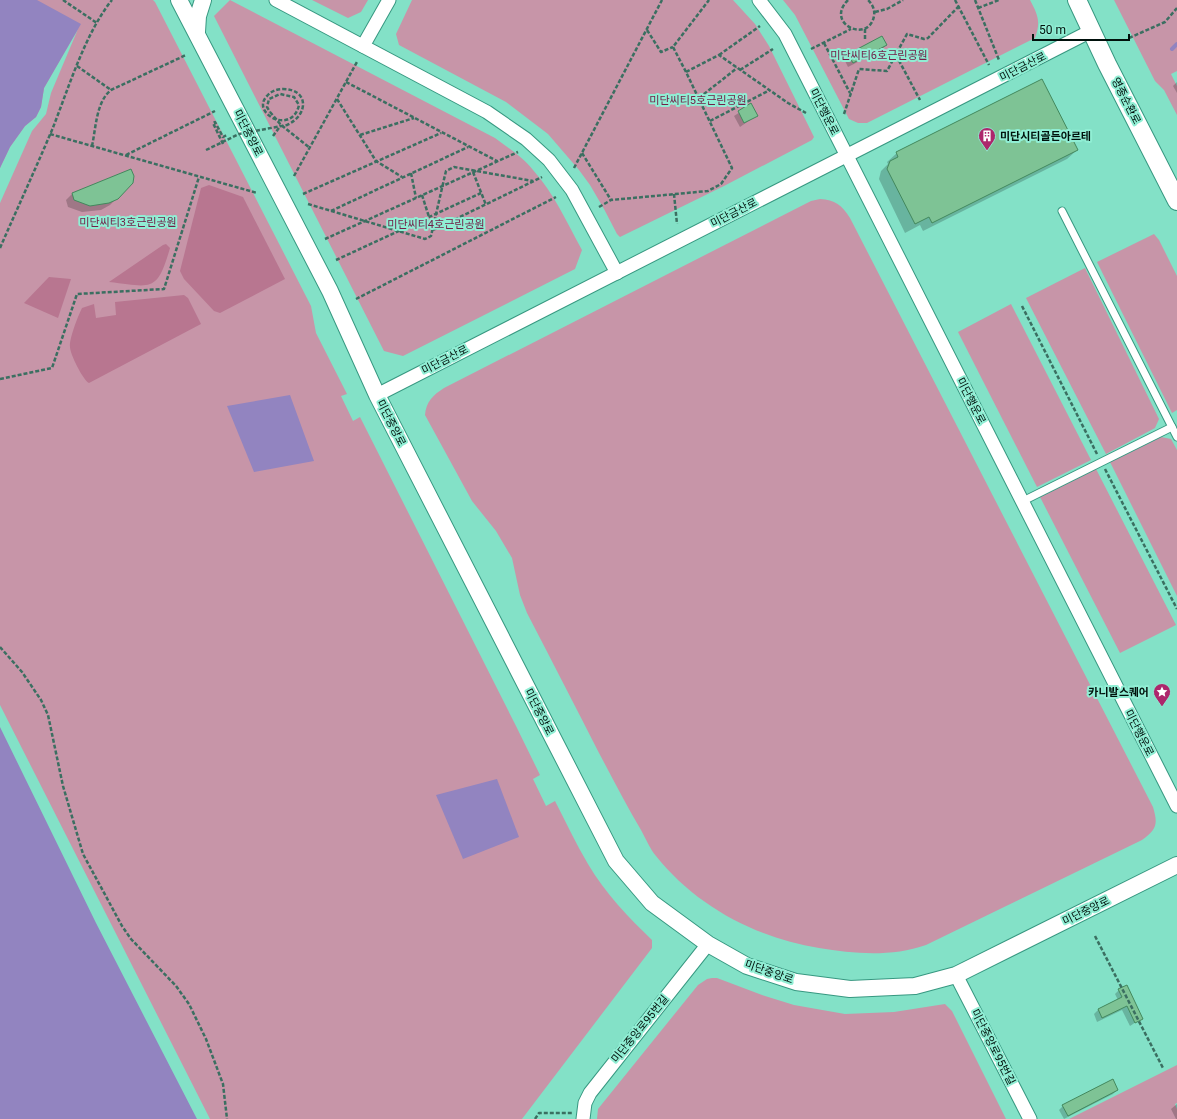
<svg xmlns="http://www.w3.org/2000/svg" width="1177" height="1119" viewBox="0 0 1177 1119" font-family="Roboto,'Noto Sans KR',sans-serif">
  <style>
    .green { fill: #c795a8 }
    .forest { fill: #b87690 }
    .water { fill: #9284c0 }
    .shadow { fill: #0003 }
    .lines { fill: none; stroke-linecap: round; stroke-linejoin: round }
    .stream { stroke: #9284c0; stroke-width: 4 }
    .building { fill: #7ec395; stroke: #43885d }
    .service-casing { stroke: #379881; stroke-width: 9 }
    .minor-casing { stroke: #379881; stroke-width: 15 }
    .tertiary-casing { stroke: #379881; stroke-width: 18 }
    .secondary-casing { stroke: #379881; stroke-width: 20 }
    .path { stroke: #3b6f61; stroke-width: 2.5; stroke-dasharray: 4 2; stroke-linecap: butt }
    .service { stroke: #fff; stroke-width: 7 }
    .minor { stroke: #fff; stroke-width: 13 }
    .tertiary { stroke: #fff; stroke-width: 16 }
    .secondary { stroke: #fff; stroke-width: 18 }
    .path-bridge { stroke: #3b6f61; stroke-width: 2.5; stroke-dasharray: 4 2; stroke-linecap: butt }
    .labels { text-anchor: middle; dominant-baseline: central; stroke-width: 4; stroke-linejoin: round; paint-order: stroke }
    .park-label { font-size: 11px; fill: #712148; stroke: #90eed4 }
    .street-label { font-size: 11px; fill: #00110c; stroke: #90eed4 }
    .poi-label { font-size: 11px; font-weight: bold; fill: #00110c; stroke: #90eed4; text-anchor: start }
  </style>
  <rect width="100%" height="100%" fill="#83e1c7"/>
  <g class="green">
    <path d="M0 0H153L155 2 311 306 316 333 347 394 341 396 353 421 360 417 516 726 540 775 533 779 546 806 555 801C566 822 576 844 588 864 605 893 629 918 652 940V948L522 1119H210L0 705V203L32 131 46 114 51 93 78 29 44 88 41 107 36 117 25 126 10 147 0 168Z"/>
    <path d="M230 0 495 138C508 148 523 157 533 170 554 193 567 223 582 250L575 269 403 356 384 351 214 16Z"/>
    <polygon points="312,0 368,0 361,12 348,18"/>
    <polygon points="412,0 733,0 755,24 769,46 814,137 812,140 724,186 620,237 617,234 604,209 590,185 579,170 548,134 506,102 399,45 396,34"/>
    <path d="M783 0H1030C1038 15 1041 22 1035 38L867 123H858L849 119 795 15Z"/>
    <polygon points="1114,0 1177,0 1177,71 1171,74 1177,86 1177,115 1164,90 1155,81"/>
    <path d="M820 199C835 200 842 205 850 218L1153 807C1158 824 1157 829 1142 840L926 945C892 957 854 954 819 948 756 938 696 906 656 856 650 849 646 839 641 830 626 805 613 779 599 753 575 706 551 659 527 613L520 595 512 558 496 531 472 501 425 415C426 402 433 395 444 388L811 201Z"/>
    <polygon points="1154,234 1159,240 1177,276 1177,410 1172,413 1097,262"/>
    <polygon points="1085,268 1159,419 1155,428 1106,454 1026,298"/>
    <polygon points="1011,304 1091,460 1037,487 958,332"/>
    <polygon points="1161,437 1171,439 1177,450 1177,596 1110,462"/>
    <polygon points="1096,469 1176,625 1120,653 1040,497"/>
    <polygon points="712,978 717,978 765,996 794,1005 845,1014 894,1012 945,1004 952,1011 1006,1119 597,1119 598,1109 602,1104 698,985 707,979"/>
    <polygon points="1177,1065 1177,1103 1175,1104 1177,1109 1177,1119 1069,1119"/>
  </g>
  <g class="forest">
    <polygon points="209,185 243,197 285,279 220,313 214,311 184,279 180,271 201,188"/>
    <path d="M166 244 170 248C157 293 152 287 109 282L163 245Z"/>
    <polygon points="49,277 71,279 58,318 24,303"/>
    <path d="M184 295 188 298 201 324 89 383C83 380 70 354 70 347 69 339 78 316 82 308L94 304 96 318 116 315 115 302Z"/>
  </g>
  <g class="water">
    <polygon points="0,0 37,0 81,24 44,88 41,107 36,117 25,126 10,147 0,168"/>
    <polygon points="290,395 314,461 254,472 227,406"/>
    <polygon points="0,727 96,923 197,1119 0,1119"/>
    <polygon points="497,779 519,837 463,859 436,795"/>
  </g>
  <g class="shadow">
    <polygon points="886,45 881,50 848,67 844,59 849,55"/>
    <polygon points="1177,82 1177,93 1173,86"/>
    <polygon points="751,105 757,115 740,127 734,116"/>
    <polygon points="1077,150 1067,159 923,231 920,225 905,233 879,179 881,171 888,164 887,162 897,153"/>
    <polygon points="132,183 110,205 101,210 82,212 68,207 66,200 73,193"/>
    <polygon points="1119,990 1142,1018 1130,1026 1122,1010 1097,1022 1094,1014 1098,1010 1118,1000 1115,994"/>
    <polygon points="1117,1090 1113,1094 1064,1119 1059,1110 1063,1106"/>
    <polygon points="1177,1104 1177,1119 1176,1119 1171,1109"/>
  </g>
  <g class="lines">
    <polyline class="stream" points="1172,49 1177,44"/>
  </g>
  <g class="building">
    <polygon points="882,36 887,45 853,63 848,54"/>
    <polygon points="1042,79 1078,150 932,223 929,217 915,224 887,169 890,161 898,157 896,152"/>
    <polygon points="751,103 758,116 744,123 738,111"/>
    <polygon points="131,169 134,176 133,183 118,199 109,203 90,206 74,200 72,193"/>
    <polygon points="1127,985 1143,1019 1135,1023 1127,1006 1102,1018 1098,1009 1122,997 1118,989"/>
    <polygon points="1113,1079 1118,1090 1068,1116 1062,1105"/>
  </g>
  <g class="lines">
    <defs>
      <g id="service">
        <polyline points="1062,211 1177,437"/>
        <polyline points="1021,502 1172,427"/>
      </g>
      <g id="minor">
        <polyline points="276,0 487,112 526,139 549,160 572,190 617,273"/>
        <polyline points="759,0 785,34 1177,806"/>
        <polyline points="363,46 389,0"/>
        <polyline points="377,395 1091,31"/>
        <polyline points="956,975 1030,1119"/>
        <polyline points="583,1119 585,1103 590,1093 708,944"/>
      </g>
      <g id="tertiary">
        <polyline points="179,0 330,291 377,395 616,861 652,903 708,944 747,966 796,982 850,989 915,986 956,975 1177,865"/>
        <polyline points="197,32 198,16 203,0"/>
      </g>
      <polyline id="secondary" points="1077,0 1107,64 1177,201"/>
    </defs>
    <use href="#service" class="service-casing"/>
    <use href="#minor" class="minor-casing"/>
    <use href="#tertiary" class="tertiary-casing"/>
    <use href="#secondary" class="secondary-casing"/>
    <g class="path">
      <polyline points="63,0 97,23"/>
      <path d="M848 0C824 24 869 44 874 16 875 10 873 5 868 0"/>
      <polyline points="955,0 989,65"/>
      <polyline points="975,0 999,60"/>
      <polyline points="978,8 999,0"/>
      <polyline points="875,12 887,9 903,0"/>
      <polyline points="865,29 865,41"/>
      <polyline points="647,30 661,52 673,47"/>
      <polyline points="1129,38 1165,22 1177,8"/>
      <polyline points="824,43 850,93"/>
      <polyline points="811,49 851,29"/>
      <polyline points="719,55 760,26"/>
      <polyline points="896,55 920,100"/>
      <polyline points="77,66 111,90"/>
      <polyline points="740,70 773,49"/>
      <polyline points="686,72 673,47 709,0"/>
      <polyline points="346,82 497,161"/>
      <polyline points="699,98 737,68"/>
      <polyline points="337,99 376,161 402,177"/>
      <polyline points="270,112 281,125 310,148"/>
      <polyline points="844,114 859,69 887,71 907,34 924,39 928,38 959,6"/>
      <polyline points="710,121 770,90"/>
      <polyline points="50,134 257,193"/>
      <polyline points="360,135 414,118"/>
      <polyline points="273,136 281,125"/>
      <polyline points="223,144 213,123 215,122 223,137 227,135"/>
      <path d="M92 146C96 128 96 102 111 90L186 55"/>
      <polyline points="582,153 611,200"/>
      <polyline points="126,155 215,111"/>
      <polyline points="574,168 662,0"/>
      <polyline points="473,172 486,205"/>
      <polyline points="411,173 416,198"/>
      <polyline points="294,176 357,62"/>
      <polyline points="303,194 441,133"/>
      <polyline points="674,194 677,224"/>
      <polyline points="422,195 429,217"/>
      <polyline points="308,204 425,239 431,236 445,175 446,171 454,167 533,181"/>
      <polyline points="599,207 611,200 708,191 721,184 732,168 686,72 719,55 788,103 806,113"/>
      <polyline points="331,211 468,147"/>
      <polyline points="433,230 542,177"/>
      <polyline points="325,239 518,152"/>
      <path d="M0 248C17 209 35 170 52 130 68 90 85 33 112 0"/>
      <polyline points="336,260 481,193"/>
      <polyline points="356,299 556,197"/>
      <polyline points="1022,306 1097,454"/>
      <polyline points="0,379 52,368 77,294 164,289 199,177"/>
      <polyline points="1105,469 1177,609"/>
      <polyline points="0,647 22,672 41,700 48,715 63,786 83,854 122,926 131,939 176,986 189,1004 206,1039 223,1084 227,1119"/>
      <polyline points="1095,936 1163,1068"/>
      <polyline points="535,1119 539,1113 572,1113"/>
    </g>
    <use href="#service" class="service"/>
    <use href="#minor" class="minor"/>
    <use href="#tertiary" class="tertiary"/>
    <use href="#secondary" class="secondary"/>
    <path class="path-bridge" d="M206 150 239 134 287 125C309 115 309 89 283 89 277 89 271 91 267 96 250 113 292 136 299 105L294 97 280 94 269 99 267 107 270 112"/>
  </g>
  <defs>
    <symbol id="building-pin" viewBox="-11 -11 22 30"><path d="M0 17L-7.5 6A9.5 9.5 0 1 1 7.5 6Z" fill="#ad266c" stroke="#90eed4"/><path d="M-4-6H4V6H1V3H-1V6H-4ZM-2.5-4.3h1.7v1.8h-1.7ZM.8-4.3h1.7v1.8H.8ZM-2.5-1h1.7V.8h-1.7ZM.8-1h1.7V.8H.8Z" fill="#fff"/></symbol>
    <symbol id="sight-pin" viewBox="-11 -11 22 30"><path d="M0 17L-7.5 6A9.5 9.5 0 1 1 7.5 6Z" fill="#ad266c" stroke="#90eed4"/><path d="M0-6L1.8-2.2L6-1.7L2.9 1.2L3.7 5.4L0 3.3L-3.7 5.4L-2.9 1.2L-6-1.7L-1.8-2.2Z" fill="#fff"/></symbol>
  </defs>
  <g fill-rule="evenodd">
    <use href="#building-pin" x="977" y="126" width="20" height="27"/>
    <use href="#sight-pin" x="1152" y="682" width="20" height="27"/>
  </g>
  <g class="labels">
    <g class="park-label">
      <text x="879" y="55">미단씨티6호근린공원</text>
      <text x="698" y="100">미단씨티5호근린공원</text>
      <text x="128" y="222">미단씨티3호근린공원</text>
      <text x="436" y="224">미단씨티4호근린공원</text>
    </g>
    <g class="street-label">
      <text transform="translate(1023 67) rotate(-27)">미단금산로</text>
      <text transform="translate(1126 101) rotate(63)">영종순환로</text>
      <text transform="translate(824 112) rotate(63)">미단행운로</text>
      <text transform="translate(248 133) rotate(63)">미단중앙로</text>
      <text transform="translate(734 213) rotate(-27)">미단금산로</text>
      <text transform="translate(445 360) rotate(-27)">미단금산로</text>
      <text transform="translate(971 401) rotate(63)">미단행운로</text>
      <text transform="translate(391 423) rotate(63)">미단중앙로</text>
      <text transform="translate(539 712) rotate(63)">미단중앙로</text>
      <text transform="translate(1139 733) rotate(63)">미단행운로</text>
      <text transform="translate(1086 911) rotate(-26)">미단중앙로</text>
      <text transform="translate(769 972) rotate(19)">미단중앙로</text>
      <text transform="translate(640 1029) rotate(-51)">미단중앙로95번길</text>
      <text transform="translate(993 1047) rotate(63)">미단중앙로95번길</text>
    </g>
    <g class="poi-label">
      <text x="1000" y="136">미단시티골든아르테</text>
      <text x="1149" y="692" text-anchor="end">카니발스퀘어</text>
    </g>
  </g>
  <path d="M1033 34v6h96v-6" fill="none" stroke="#00110c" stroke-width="2"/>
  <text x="1039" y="34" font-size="12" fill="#00110c" stroke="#90eed4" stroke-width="3" paint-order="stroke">50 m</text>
</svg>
